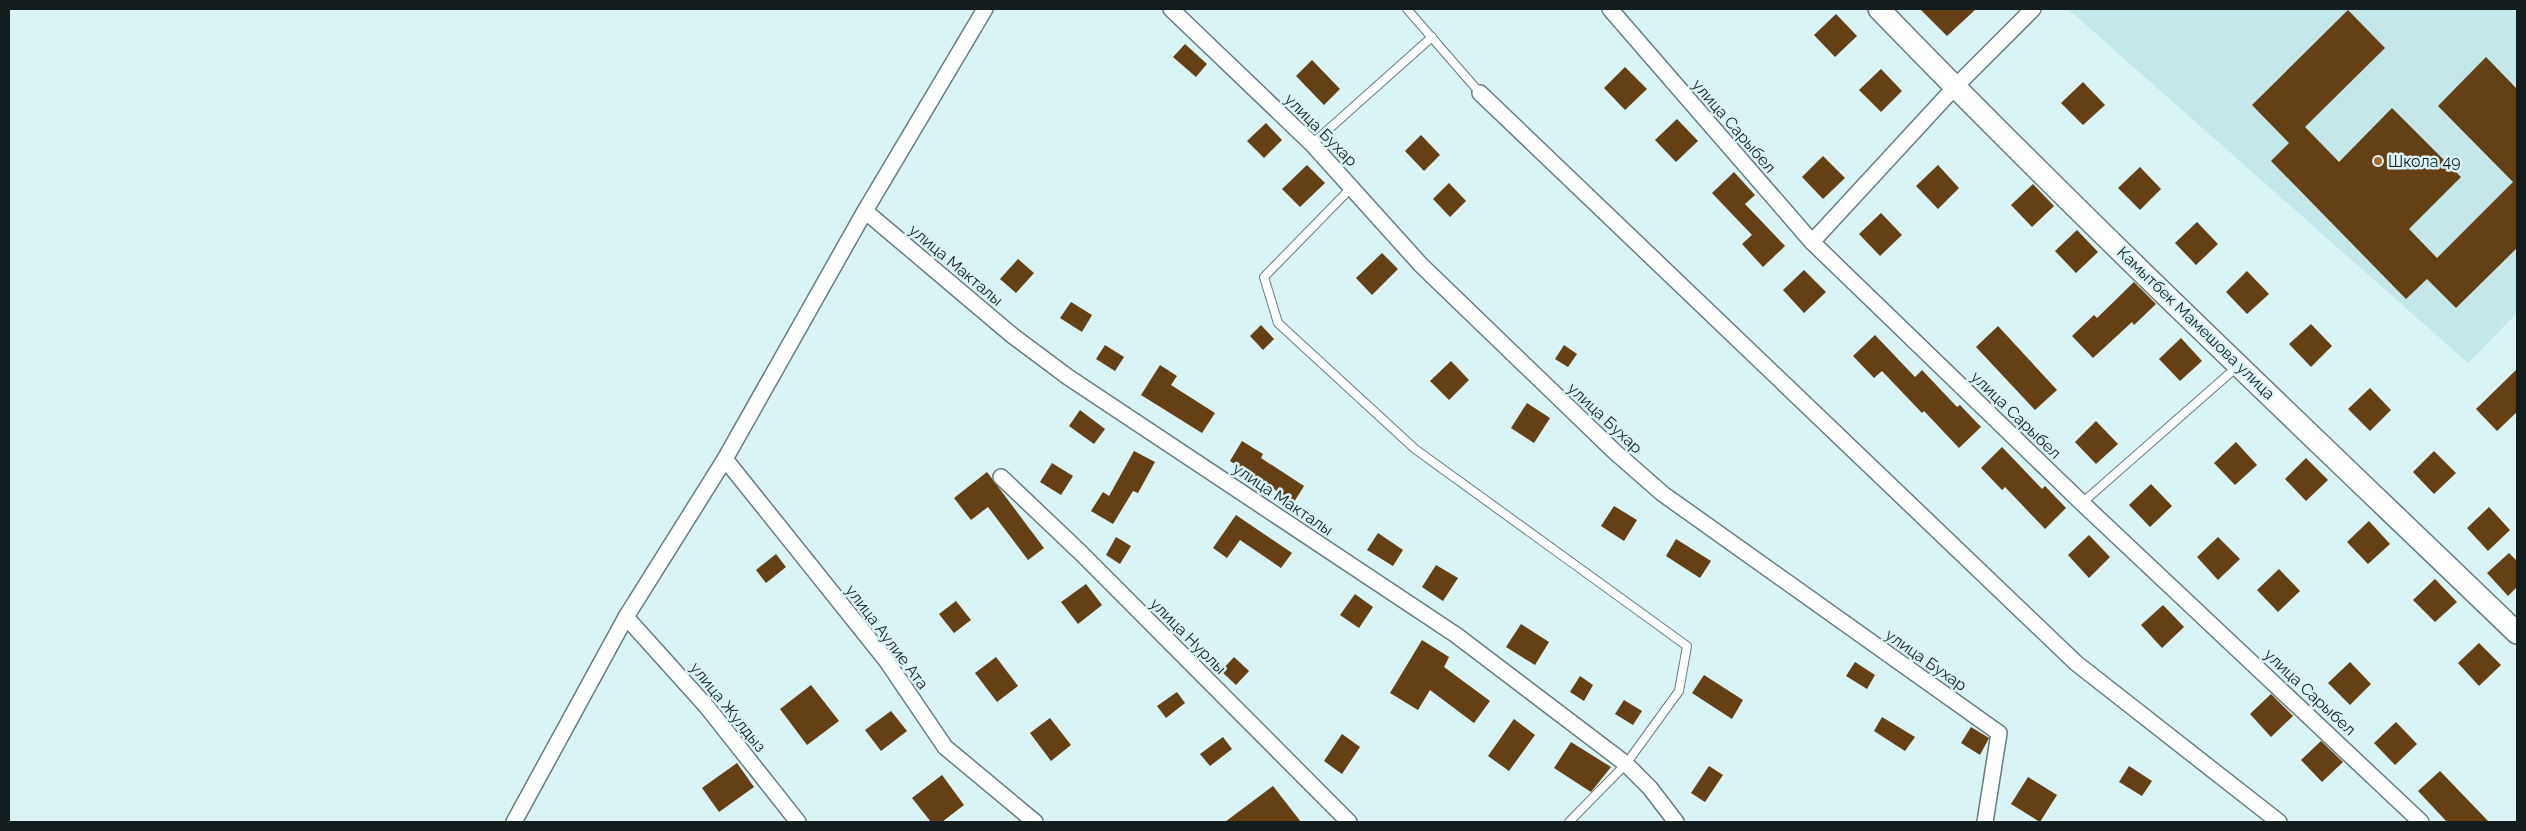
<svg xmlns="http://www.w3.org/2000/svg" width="2526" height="831" viewBox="0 0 2526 831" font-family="Raleway,sans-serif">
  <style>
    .built { fill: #c4e7e9 }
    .building { fill: #644014 }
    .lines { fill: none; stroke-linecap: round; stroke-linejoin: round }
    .lane-casing { stroke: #677e7f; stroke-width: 10 }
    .street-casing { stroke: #677e7f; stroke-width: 18 }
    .secondary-casing { stroke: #677e7f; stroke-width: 24 }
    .lane { stroke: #fff; stroke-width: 8 }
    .street { stroke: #fff; stroke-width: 15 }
    .secondary { stroke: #fff; stroke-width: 21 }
    .poi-dot { fill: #a66d2b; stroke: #daf3f4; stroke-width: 2 }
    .labels { text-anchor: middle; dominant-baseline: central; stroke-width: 5; stroke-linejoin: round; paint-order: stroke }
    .street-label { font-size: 16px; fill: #141d1d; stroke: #daf3f4 }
    .poi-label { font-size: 16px; fill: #141d1d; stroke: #daf3f4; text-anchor: start }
  </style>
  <rect width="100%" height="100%" fill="#daf3f4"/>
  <polygon class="built" points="2068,9 2517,9 2517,313 2468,363"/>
  <g class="building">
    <polygon points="1920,9 1976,9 1947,36"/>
    <polygon points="2348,10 2385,48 2305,127 2339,162 2392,108 2461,177 2409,229 2437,258 2513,182 2438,106 2486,57 2517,89 2517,248 2456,308 2427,279 2406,299 2271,161 2289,143 2252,105"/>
    <polygon points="1836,14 1857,36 1835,57 1814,35"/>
    <polygon points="1185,44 1207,64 1196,77 1173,57"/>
    <polygon points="1312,60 1340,89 1324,105 1296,76"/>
    <polygon points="1625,67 1647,89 1625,110 1604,88"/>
    <polygon points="1881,69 1902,91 1881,112 1859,90"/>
    <polygon points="2083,82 2105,105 2083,125 2061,103"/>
    <polygon points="1677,119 1698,141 1676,162 1655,140"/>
    <polygon points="1266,123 1282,140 1264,158 1247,141"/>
    <polygon points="1421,135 1440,155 1424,171 1405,151"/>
    <polygon points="1823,156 1845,178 1823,199 1802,177"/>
    <polygon points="1307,165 1325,183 1300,207 1282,189"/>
    <polygon points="1938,165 1959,188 1938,209 1916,186"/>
    <polygon points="2140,167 2161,189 2140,210 2118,188"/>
    <polygon points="1734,172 1755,195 1745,204 1785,246 1763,267 1742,244 1752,235 1712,193"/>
    <polygon points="1449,183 1466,201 1450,217 1433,199"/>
    <polygon points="2033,184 2054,206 2032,227 2011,205"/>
    <polygon points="1881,213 1902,235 1880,256 1859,234"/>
    <polygon points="2197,222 2218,244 2196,265 2175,243"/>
    <polygon points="2077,230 2098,252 2076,273 2055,251"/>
    <polygon points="1382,253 1398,269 1372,295 1356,278"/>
    <polygon points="1018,259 1034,273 1016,293 1000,279"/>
    <polygon points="1804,270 1826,292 1804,313 1783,290"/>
    <polygon points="2247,271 2269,294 2247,314 2226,292"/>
    <polygon points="2134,282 2156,304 2134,325 2132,322 2093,358 2072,336 2094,315 2097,318"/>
    <polygon points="1071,302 1092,315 1082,332 1060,318"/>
    <polygon points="2311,324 2332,346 2311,367 2289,344"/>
    <polygon points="1261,325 1274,339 1263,350 1250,336"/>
    <polygon points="1998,326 2057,390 2035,410 1976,347"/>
    <polygon points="1875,335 1915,377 1922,370 1957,407 1960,405 1981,427 1959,448 1924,411 1922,413 1882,371 1874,378 1853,356"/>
    <polygon points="2181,338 2202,361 2180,381 2159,359"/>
    <polygon points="1105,345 1124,357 1115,371 1096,359"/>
    <polygon points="1564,345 1577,354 1568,367 1555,359"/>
    <polygon points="1451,361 1469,380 1449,400 1430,381"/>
    <polygon points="1160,365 1177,376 1171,385 1215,413 1202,433 1141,395"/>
    <polygon points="2517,369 2517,412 2497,431 2476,409"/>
    <polygon points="2370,388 2391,410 2370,431 2348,409"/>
    <polygon points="1527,403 1550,418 1534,443 1511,428"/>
    <polygon points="1080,410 1105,429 1094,444 1069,426"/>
    <polygon points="2096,421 2118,444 2096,464 2075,442"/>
    <polygon points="1242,441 1263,454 1261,458 1304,486 1294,502 1230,461"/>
    <polygon points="2236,442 2257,465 2235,485 2214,463"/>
    <polygon points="2002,447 2042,489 2045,486 2066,508 2045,529 2005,487 2002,490 1981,468"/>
    <polygon points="1134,451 1155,462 1138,493 1133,491 1113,524 1091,511 1103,492 1109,496"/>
    <polygon points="2434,451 2456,473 2434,494 2413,472"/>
    <polygon points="2306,458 2328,480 2306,501 2285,479"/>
    <polygon points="1052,463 1073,476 1061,495 1040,482"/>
    <polygon points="987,472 1044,548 1028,560 988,507 971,520 954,498"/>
    <polygon points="2151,484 2172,506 2150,527 2129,505"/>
    <polygon points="1614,506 1637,520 1624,541 1601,526"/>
    <polygon points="2489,507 2510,530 2488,551 2467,528"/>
    <polygon points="1236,515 1292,553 1281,568 1240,540 1227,558 1213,548"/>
    <polygon points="2369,521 2390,544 2368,564 2347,542"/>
    <polygon points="1378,533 1403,550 1393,566 1367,550"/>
    <polygon points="2089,535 2110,557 2089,578 2068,555"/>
    <polygon points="1116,537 1131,546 1120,564 1106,555"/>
    <polygon points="2218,537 2240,559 2218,580 2197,557"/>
    <polygon points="1676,539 1711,561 1700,578 1666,556"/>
    <polygon points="2509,553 2517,561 2517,587 2508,596 2487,573"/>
    <polygon points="776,554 786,567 766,583 756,570"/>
    <polygon points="1436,565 1458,578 1443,601 1422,587"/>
    <polygon points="2279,569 2300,591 2278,612 2257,590"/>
    <polygon points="2435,579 2457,602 2435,622 2413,600"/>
    <polygon points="1086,584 1102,605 1078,624 1061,602"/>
    <polygon points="1355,594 1373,607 1359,628 1340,615"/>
    <polygon points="956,601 971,620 954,633 939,614"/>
    <polygon points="2163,605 2184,627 2162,648 2141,625"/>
    <polygon points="1521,624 1549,642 1535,665 1506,647"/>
    <polygon points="1422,640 1449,657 1444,667 1490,701 1474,723 1430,690 1418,710 1390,693"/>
    <polygon points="2479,643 2501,665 2479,686 2458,663"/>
    <polygon points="996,657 1018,686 997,702 975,673"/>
    <polygon points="1234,657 1249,671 1236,685 1221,671"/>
    <polygon points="1855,662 1875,675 1867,689 1846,676"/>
    <polygon points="2350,662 2371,684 2350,705 2328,683"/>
    <polygon points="1704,675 1743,700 1732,719 1692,693"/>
    <polygon points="1580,676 1593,685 1584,701 1570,692"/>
    <polygon points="811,685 839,721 807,745 780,709"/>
    <polygon points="1177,692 1185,703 1166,718 1157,706"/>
    <polygon points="2271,694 2293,716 2271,737 2250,714"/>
    <polygon points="1624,700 1642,711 1633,725 1615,714"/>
    <polygon points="891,711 907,731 881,751 865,730"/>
    <polygon points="1882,717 1915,737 1905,751 1874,731"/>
    <polygon points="1050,718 1071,745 1051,761 1030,733"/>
    <polygon points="1514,719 1535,735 1509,771 1488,756"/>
    <polygon points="2396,722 2417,744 2395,765 2374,743"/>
    <polygon points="1971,727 1989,738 1980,755 1961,743"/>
    <polygon points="1342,734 1360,747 1342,774 1324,761"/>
    <polygon points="1223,737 1232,749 1210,766 1200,754"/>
    <polygon points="2321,741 2343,762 2322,782 2301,760"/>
    <polygon points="1571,742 1611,767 1591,792 1554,768"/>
    <polygon points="737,763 754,787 719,812 702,788"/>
    <polygon points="1709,766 1723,775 1705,802 1691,793"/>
    <polygon points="2129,766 2152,781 2142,796 2119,782"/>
    <polygon points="2440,771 2489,822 2447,822 2418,791"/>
    <polygon points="942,775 964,805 942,822 931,822 912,798"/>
    <polygon points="2028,777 2057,795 2040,822 2011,804"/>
    <polygon points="1273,786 1301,822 1225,822"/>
  </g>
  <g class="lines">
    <defs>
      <g id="lane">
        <polyline points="1407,9 1480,93"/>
        <polyline points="1312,144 1432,37"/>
        <polyline points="1352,187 1264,277 1278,323 1415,449 1687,646 1679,691 1626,764 1569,822"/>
        <polyline points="2082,503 2238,366"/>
      </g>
      <g id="street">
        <polyline points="1171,9 1312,144 1421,265 1615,452 1663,494 1999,733 1985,822"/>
        <polyline points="1610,9 1812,242 2082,503 2421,822"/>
        <polyline points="1480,93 2076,663 2279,822"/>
        <polyline points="865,211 1013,336 1068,377 1456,635 1626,764 1650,788 1676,822"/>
        <polyline points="1812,242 1955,87 2033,9"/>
        <polyline points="725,459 886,660 945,747 1035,822"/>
        <polyline points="1001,477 1081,553 1349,822"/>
        <polyline points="626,617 707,707 798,822"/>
        <polyline points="514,822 626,617 725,459 865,211 985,9"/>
      </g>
      <path id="secondary" d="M1879 9C2086 223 2303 427 2517 633"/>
    </defs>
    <use href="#lane" class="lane-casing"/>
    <use href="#street" class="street-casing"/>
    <use href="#secondary" class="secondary-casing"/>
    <use href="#lane" class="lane"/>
    <use href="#street" class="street"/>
    <use href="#secondary" class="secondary"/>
  </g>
  <circle class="poi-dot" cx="2378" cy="161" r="5"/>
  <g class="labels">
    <g class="street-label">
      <text transform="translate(1734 126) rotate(49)">улица Сарыбел</text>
      <text transform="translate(1321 130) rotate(45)">улица Бухар</text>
      <text transform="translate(956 265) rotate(40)">улица Макталы</text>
      <text transform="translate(2196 323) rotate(44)">Камытбек Мамешова улица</text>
      <text transform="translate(2016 415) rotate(44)">улица Сарыбел</text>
      <text transform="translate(1605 418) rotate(43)">улица Бухар</text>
      <text transform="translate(1283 499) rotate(34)">улица Макталы</text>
      <text transform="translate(1188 636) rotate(45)">улица Нурлы</text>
      <text transform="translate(887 637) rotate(53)">улица Аулие Ата</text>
      <text transform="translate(1926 660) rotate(35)">улица Бухар</text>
      <text transform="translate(2310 692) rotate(43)">улица Сарыбел</text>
      <text transform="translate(728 707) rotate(51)">улица Жулдыз</text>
    </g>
    <g class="poi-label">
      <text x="2388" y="161">Школа 49</text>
    </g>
  </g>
  <rect width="2526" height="831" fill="none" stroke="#141d1d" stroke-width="20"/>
</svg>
